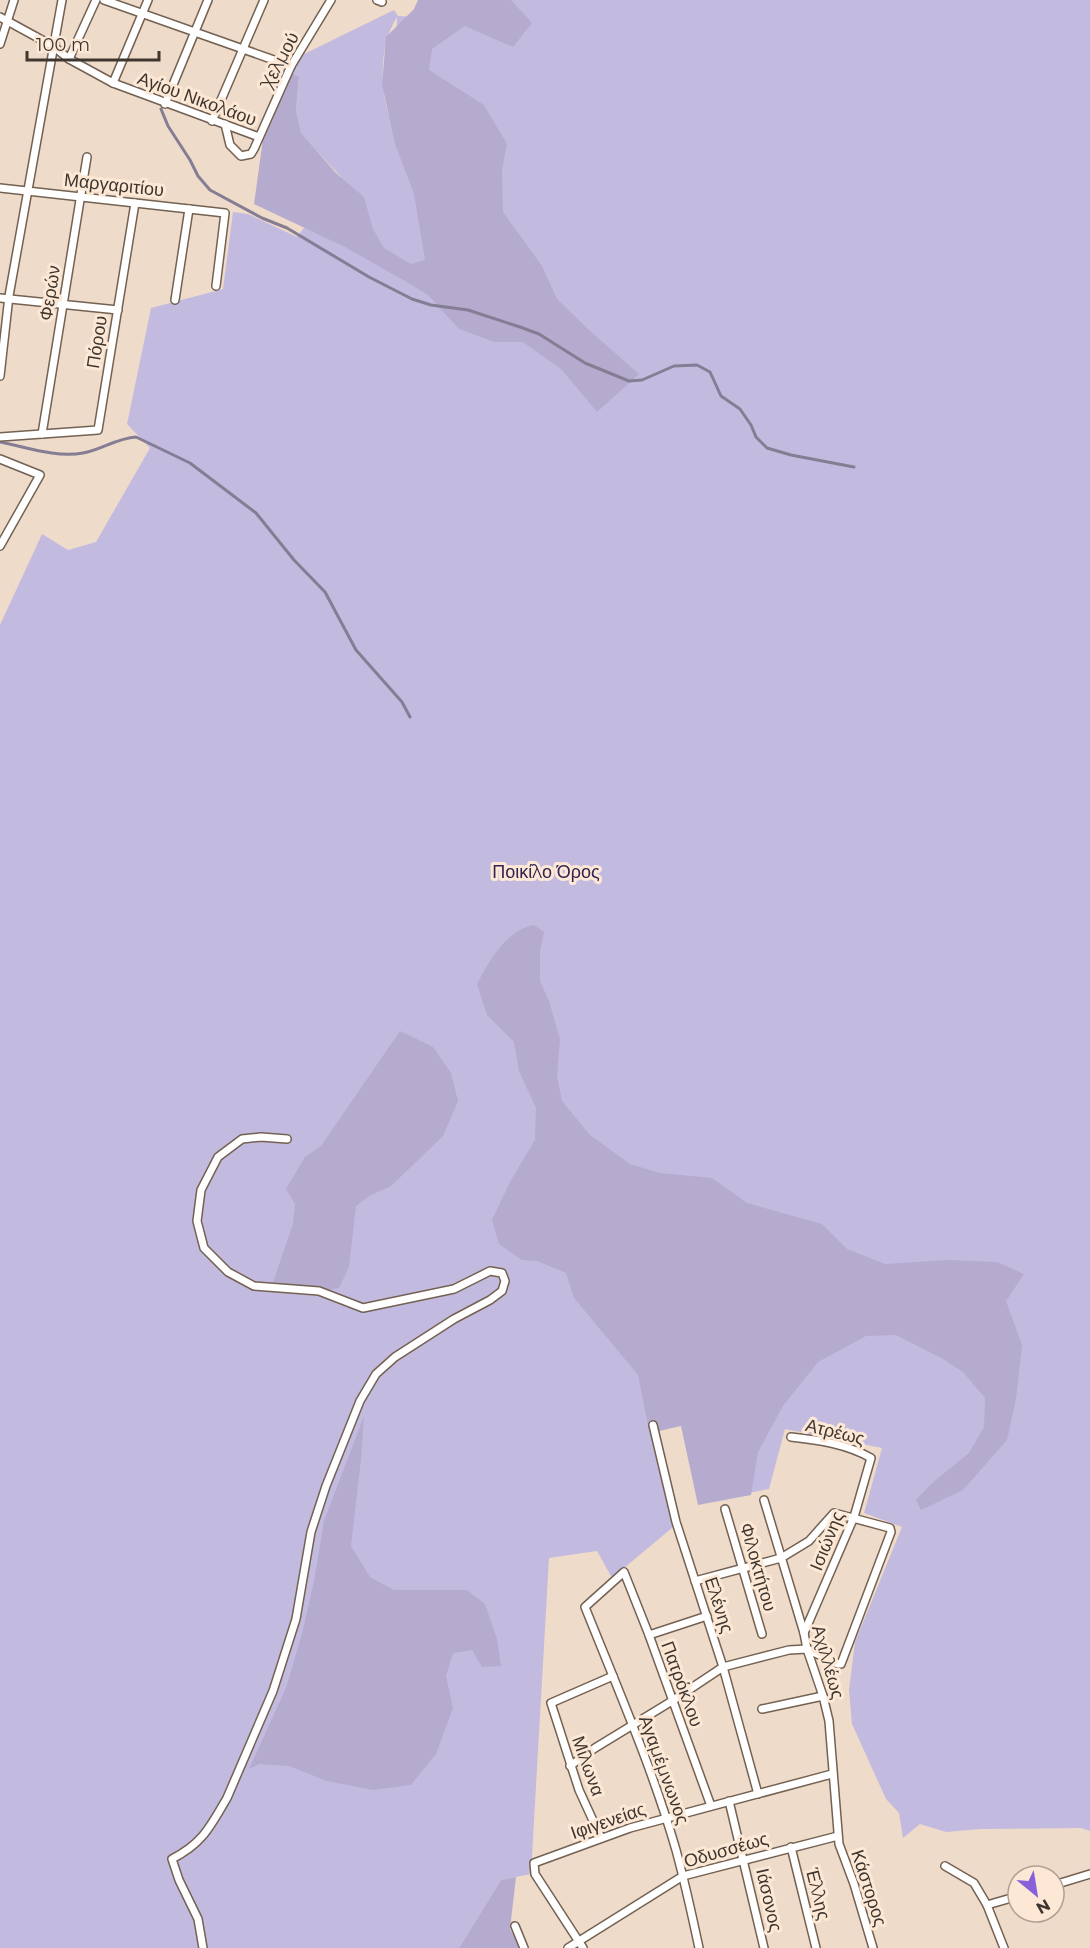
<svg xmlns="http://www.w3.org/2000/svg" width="1090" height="1948" viewBox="0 0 1090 1948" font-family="Montserrat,sans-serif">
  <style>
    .green { fill: #c3bbdf; fill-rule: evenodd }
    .forest { fill: #b4abcf }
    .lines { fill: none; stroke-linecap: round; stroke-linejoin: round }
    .stream { stroke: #857d94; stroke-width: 3 }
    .street-casing { stroke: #736152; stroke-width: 10 }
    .street { stroke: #fff; stroke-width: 7 }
    .labels { text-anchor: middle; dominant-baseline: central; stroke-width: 6; stroke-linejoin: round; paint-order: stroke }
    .street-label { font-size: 18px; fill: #3e362f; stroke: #fde8d6 }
    .park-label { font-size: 18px; fill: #322352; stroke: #fde8d6 }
  </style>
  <rect width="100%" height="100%" fill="#efdbc9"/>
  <path class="green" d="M427 0H1090V1831L1081 1828 981 1829 946 1832 920 1824 903 1838 899 1813 886 1799 852 1724 849 1690 855 1642 902 1527 864 1513 882 1448 785 1429 769 1489 700 1502 683 1424 652 1430 659 1431 678 1523 612 1578 597 1551 549 1558 531 1874 501 1880 459 1948H0V625L42 534 68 550 96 542 150 448 127 424 151 308 223 289 233 212 248 214 297 237 342 178 300 133 296 111 299 78 291 73 302 55 394 10 398 16 432 18ZM397 17 394 111 389 116C380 85 379 46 397 17Z"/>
  <g class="forest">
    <polygon points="418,0 511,0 532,23 513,47 465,26 432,49 429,70 484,105 507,144 502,170 503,212 542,266 557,299 589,330 639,374 597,412 561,369 523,342 494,342 459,329 428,295 405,281 345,247 254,204 263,139 291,73 299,77 296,111 301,133 336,173 364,197 373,229 384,248 411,264 425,260 414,194 395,144 382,84 386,37 414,9"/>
    <path d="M534 925 544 932 540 951V981L549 1001 560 1039 557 1076 562 1101 590 1135 630 1164 660 1173 712 1178 747 1203 822 1224 847 1249 885 1264 948 1260 997 1262 1024 1274 1006 1301 1022 1345 1016 1399 1007 1440 963 1490 921 1510 916 1500 932 1483 969 1453 984 1427 985 1398 963 1372 943 1359 896 1335 866 1336 818 1362 783 1406 758 1452 751 1495 698 1505 681 1426 659 1431 649 1430 638 1375 574 1298 566 1273 537 1261 522 1260 499 1244 492 1220 511 1180 535 1140 536 1108 519 1071 514 1042 487 1015 477 984C489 961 506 930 534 925Z"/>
    <polygon points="400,1031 433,1047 451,1073 458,1101 443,1136 391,1186 369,1196 356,1206 349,1267 339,1288 327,1290 273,1282 293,1224 295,1204 286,1189 305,1157 321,1146"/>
    <polygon points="364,1416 361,1459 351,1546 370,1577 394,1590 467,1590 485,1604 497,1639 501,1666 482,1667 472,1650 453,1653 446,1676 453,1708 436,1754 411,1785 373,1790 327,1781 289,1766 259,1764 249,1769 286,1688 302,1634 314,1581 324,1521"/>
    <polygon points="516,1877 510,1929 520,1948 459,1948 501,1880"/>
  </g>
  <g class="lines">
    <g class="stream">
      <polyline points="161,109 168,126 190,160 198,176 210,190 262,218 287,228 369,277 412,299 431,305 468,310 520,327 539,334 585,363 629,381 642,380 674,366 697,365 710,372 721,396 740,409 751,425 756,437 767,448 791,455 854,467"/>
      <path d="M0 442C26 447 56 458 83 453 101 450 117 438 136 437L190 463 256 513 294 560 325 592 356 650 402 702 410 717"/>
    </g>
    <defs>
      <g id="street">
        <polyline points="104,0 291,66"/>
        <polyline points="377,0 382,2"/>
        <polyline points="0,17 53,46 69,59 113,83 259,137"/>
        <polyline points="0,44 14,0"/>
        <polyline points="69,59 96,0"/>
        <polyline points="113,83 148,0"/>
        <polyline points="165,104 208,0"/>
        <polyline points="212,121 264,0"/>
        <polyline points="225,124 230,145 241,156 251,154 254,149 291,66 331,0"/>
        <polyline points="0,188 225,213 216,286"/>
        <polyline points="0,298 118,310"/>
        <polyline points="175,300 189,209"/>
        <polyline points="0,376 9,296 62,0"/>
        <polyline points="42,434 87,157"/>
        <polyline points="0,437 98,430 135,203"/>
        <polyline points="0,459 40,475 0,546"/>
        <polyline points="653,1425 676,1522 723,1667 758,1794"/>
        <path d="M791 1437C818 1440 847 1444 871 1458L854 1517 804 1633"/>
        <polyline points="764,1500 804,1633 807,1649 823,1696 829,1721 839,1844 854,1884 873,1948"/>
        <polyline points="725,1509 762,1634"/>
        <polyline points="649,1635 707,1616"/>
        <polyline points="762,1709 823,1696"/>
        <polyline points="570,1766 595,1748 672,1701 723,1667 789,1650 807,1649 838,1664 841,1664 891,1532 890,1528 834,1513 809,1541 781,1558 695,1581"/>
        <polyline points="729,1801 764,1948"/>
        <polyline points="601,1838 579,1790 551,1703 613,1676"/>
        <polyline points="791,1847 816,1948"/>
        <polyline points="945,1866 974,1883 987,1905 1004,1948"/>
        <polyline points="1054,1885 1090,1874"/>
        <polyline points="987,1905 1018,1896"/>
        <polyline points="515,1926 524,1948"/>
        <path d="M203 1948 198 1919 179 1880 172 1859C203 1843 210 1827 227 1798L273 1691 296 1619 311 1532 326 1486 360 1401 376 1374 395 1357 454 1319 490 1300 502 1291 505 1281 502 1273 490 1271 454 1289 363 1308 319 1291 254 1286 228 1272 204 1248 197 1221 201 1190 218 1157 242 1139 261 1137 287 1139"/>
        <polyline points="568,1948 683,1876 838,1836"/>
        <polyline points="583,1948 535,1874 534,1863 630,1828 832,1774"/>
        <path d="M699 1948C692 1915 685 1883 676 1850 652 1767 617 1687 585 1607L624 1572 649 1635 711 1806"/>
      </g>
    </defs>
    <use href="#street" class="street-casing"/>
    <use href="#street" class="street"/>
  </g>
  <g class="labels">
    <g class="street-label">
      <text transform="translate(280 60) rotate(-62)">Χελμού</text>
      <text transform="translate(197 99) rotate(20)">Αγίου Νικολάου</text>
      <text transform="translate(114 185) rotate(6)">Μαργαριτίου</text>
      <text transform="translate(50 293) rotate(-81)">Φερών</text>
      <text transform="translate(97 342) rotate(-81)">Πόρου</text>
      <text transform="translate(835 1432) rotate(14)">Ατρέως</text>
      <text transform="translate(827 1541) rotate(-68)">Ισιώνης</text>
      <text transform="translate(758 1567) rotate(74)">Φιλοκτήτου</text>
      <text transform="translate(719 1605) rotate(72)">Ελένης</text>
      <text transform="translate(828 1662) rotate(74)">Αχιλλέως</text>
      <text transform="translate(682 1684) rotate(70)">Πατρόκλου</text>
      <text transform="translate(588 1766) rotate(70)">Μίλωνα</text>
      <text transform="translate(664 1770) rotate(70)">Αγαμέμνωνος</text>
      <text transform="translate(608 1821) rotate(-19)">Ιφιγενείας</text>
      <text transform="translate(726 1850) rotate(-16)">Οδυσσέως</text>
      <text transform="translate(869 1888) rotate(72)">Κάστορος</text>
      <text transform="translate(818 1894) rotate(76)">Έλλης</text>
      <text transform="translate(769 1900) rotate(77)">Ιάσονος</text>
    </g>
    <g class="park-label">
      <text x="546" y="872">Ποικίλο Όρος</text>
    </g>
  </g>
  <g transform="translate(1036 1894) rotate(150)"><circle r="28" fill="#fde8d6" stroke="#b1a193" stroke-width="1.5"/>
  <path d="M0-4.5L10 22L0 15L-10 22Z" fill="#8a60da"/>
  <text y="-9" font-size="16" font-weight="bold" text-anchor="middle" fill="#3e362f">N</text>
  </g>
  <path d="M27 51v9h132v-9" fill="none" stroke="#3e362f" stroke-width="3"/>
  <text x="36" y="51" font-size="18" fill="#3e362f" stroke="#fde8d6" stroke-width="4.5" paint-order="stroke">100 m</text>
</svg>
